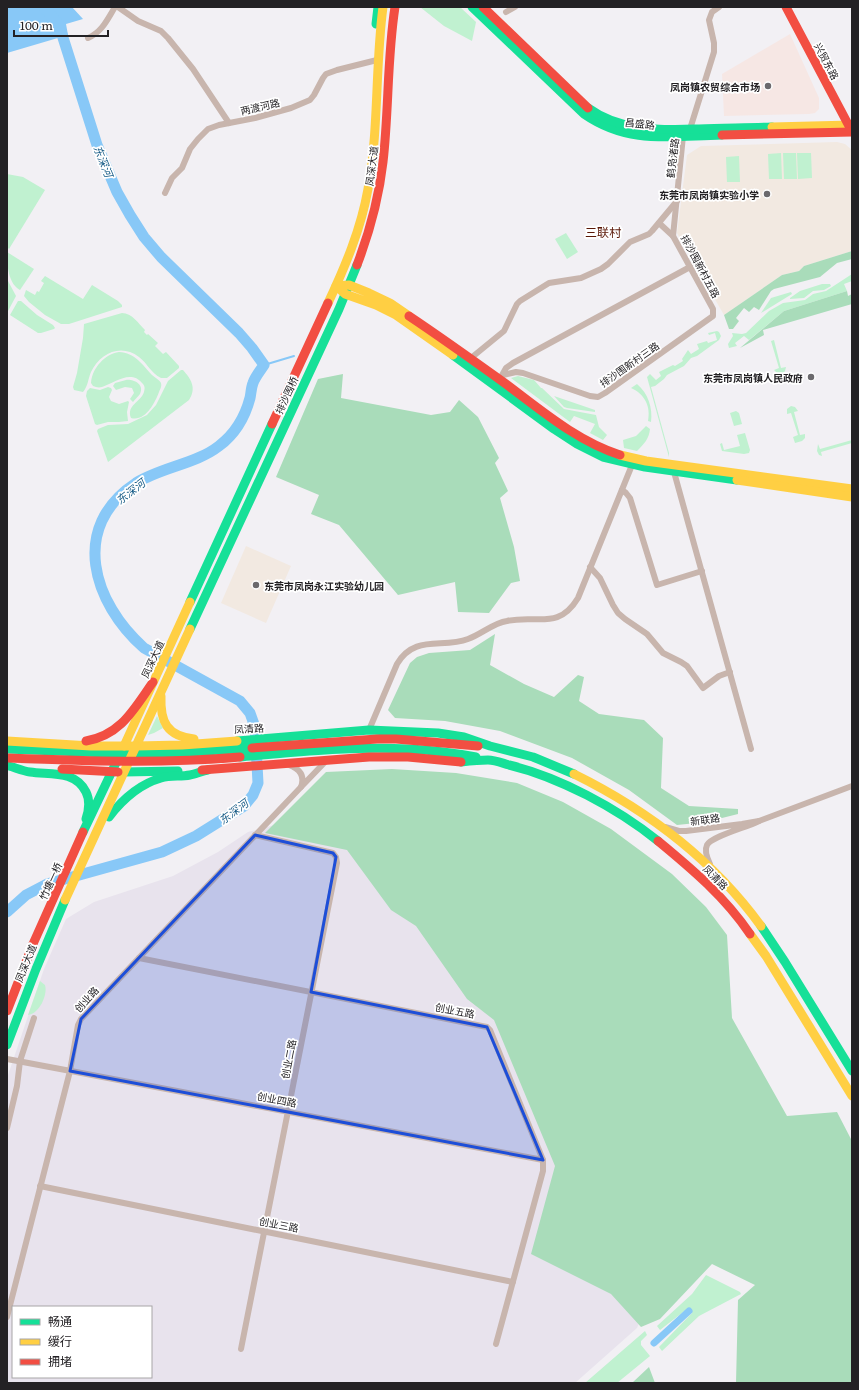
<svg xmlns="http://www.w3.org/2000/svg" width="859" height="1390" viewBox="0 0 859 1390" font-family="Literata,'Noto Sans SC',serif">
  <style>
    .commercial { fill: #f6e7e4 }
    .built { fill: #e8e3ed; fill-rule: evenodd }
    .education { fill: #f2e9e1 }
    .green { fill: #c0f1d0 }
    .forest { fill: #a9dcba }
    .water { fill: #88c8f7 }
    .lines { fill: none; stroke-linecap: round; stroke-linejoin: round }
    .stream { stroke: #88c8f7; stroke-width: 2 }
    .canal { stroke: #88c8f7; stroke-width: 7 }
    .river { stroke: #88c8f7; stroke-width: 11 }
    .street { stroke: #c8b5ad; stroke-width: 6 }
    .fast { stroke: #16e098; stroke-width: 9 }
    .slow { stroke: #ffcf43; stroke-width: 9 }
    .jam { stroke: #f24e42; stroke-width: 9 }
    .marked { fill: #1d4ed8; fill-opacity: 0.2; stroke: #1d4ed8; stroke-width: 3; stroke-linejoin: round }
    .poi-dot { fill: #6b696d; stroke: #fff; stroke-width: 1.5 }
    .labels { text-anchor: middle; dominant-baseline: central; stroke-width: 3.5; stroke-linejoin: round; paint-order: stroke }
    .street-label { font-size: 10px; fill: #232124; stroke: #fff }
    .poi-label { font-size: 10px; font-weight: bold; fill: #232124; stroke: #fff; text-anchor: end }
    .water-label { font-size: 11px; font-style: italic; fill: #165b86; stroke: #fff }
    .quarter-label { font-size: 12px; fill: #5a1807; stroke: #fff }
  </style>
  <rect width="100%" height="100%" fill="#f2f0f4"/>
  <polygon class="commercial" points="790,34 819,98 819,109 815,113 809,114 724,116 722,74"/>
  <path class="built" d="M322 812 399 818 652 1292 637 1328 575 1383H7V1078L44 969 66 919 94 902 173 876 218 852 248 832ZM13 1307H151V1377H13Z"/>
  <g class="education">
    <polygon points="837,142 845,144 852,150 852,251 804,266 799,271 782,275 724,315 677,233 687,155 701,146"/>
    <polygon points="246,546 291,566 266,623 221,603"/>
  </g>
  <g class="green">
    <polygon points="420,7 460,7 476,22 472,41 444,26"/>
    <polygon points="781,153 782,179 769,179 768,154"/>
    <polygon points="783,153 796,153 797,179 784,179"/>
    <polygon points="797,153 811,153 812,178 798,179"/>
    <polygon points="739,156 740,182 727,182 726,157"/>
    <polygon points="7,174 23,177 45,190 9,249 7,247"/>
    <polygon points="566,233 578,252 567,259 555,239"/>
    <path d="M7 252 34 269 20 290C8 284 7 264 7 252Z"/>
    <polygon points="852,274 852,281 844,284 847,291 784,311 749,340 744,336 735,343 737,346 729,348 728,344 733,336 732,333 742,334 746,333 769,311 783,303 805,300 813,294 826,291"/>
    <polygon points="45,276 83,299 92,285 118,301 122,305 122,307 69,324 61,324 45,315 29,302 24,296 26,290 35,295 37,291 39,292 44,283 41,281"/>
    <polygon points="7,279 16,296 7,313"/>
    <polygon points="822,284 830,284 831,286 824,290 813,291 804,298 790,299 790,298 800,291"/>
    <polygon points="791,292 792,294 761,313 771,298"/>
    <polygon points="18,301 21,301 37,315 53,325 55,328 54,329 41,333 38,333 10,315"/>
    <path d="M122 313C132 313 138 323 145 330L144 332 147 335 148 334 158 343 155 346 163 354 166 352 179 366V368L167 378H161C151 373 147 363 139 357 121 343 100 353 91 372 88 379 88 386 83 392L74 390 73 387 77 373 83 338 84 324Z"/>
    <polygon points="717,331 719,332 721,336 719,340 697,356 691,358 684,366 667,375 664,379 655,386 651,387 669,453 669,457 647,377 650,374 656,380 661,376 659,372 673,365 675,366 683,361 682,359 688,350 691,354 699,349 697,344 707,341 708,343 717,340 715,333 709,335 708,333"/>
    <polygon points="774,340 781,368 786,367 785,371 782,374 778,374 774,370 779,368 771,341"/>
    <path d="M119 352C135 353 142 364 152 375 155 378 160 380 161 383 162 387 160 389 159 392 155 403 145 422 131 418 126 405 141 402 144 392 145 388 145 386 142 383 131 369 114 383 102 387 98 388 96 387 93 386L91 383C92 368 105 354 119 352Z"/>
    <path d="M181 370H183C191 379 197 388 189 400L108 462 97 431 98 429 108 425 128 424 147 415 156 405 168 381Z"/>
    <polygon points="518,376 534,380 541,388 542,388 564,409 596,415 599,427 607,435 603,440 590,433 595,424 574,416 570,422 511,378"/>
    <path d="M126 380C133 379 145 384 140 394 138 397 135 399 133 402L130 399 134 393 132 388 125 387 116 390 113 386 115 383Z"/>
    <path d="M637 384C648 393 653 408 651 422L648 421C651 407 645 394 631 388Z"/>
    <polygon points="108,387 111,388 112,390 109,397 111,401 119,404 128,401 129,402 127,412 128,421 119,422 108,422 97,425 95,424 86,396 87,391 90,388 100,390"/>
    <polygon points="554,396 595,410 595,412 567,408 564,407"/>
    <polygon points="791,406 795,407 798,411 794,412 800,435 805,434 805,438 802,441 795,443 793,437 798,435 791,413 787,414 787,409"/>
    <polygon points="736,411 739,413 742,424 734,426 730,413"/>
    <path d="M646 426 650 429C649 439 644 444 637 451L624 448 623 440 636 436Z"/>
    <polygon points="745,433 750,450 749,453 744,454 722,451 720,444 722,443 724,450 740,446 737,435"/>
    <polygon points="852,440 852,443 821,452 822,456 819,455 817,451 818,444 820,449"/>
    <polygon points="157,716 163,728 154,733 148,735"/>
    <path d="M40 981 45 985C48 995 39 1014 28 1015Z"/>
    <polygon points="706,1275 740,1292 741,1294 699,1316 662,1351 659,1347 692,1313 687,1309 660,1330 657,1326 692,1294"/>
    <polygon points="645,1331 647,1335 641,1341 641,1345 650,1356 617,1383 585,1383"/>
  </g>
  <g class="forest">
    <polygon points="852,251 852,259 837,263 820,277 774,289 771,291 759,310 754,307 749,312 744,308 736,318 739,321 733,329 729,329 724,315 782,275 799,271 804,266"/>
    <polygon points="847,291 848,296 852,294 852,304 763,330 764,335 740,348 784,311"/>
    <polygon points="343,374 341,398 431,415 450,412 459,400 478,417 499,458 495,463 508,491 500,498 514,547 520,581 511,583 489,613 458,612 455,582 398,595 339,525 311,514 319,495 276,477 318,379"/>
    <polygon points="495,634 490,665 524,684 554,697 578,675 584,677 579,701 599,714 644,720 663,738 661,788 689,806 738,809 738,814 706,822 677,825 629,790 572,758 500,731 445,721 395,718 388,710 410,663 417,657 429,653 470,650"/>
    <polygon points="392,769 456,773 517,783 563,802 611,829 672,874 706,907 727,935 732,1018 787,1116 837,1112 852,1141 852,1383 736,1383 738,1300 755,1285 712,1264 660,1319 641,1327 611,1294 531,1254 555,1166 494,1020 467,999 416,926 391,910 347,850 265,833 326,772"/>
    <polygon points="649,1367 655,1383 632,1383"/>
  </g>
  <polygon class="water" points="7,7 72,7 83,19 66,24 68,35 7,53"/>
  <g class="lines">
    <polyline class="stream" points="264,365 294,356"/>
    <polyline class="canal" points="654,1343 689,1311"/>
    <path class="river" d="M7 912 26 895 47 884 162 852 196 836 244 806 253 795 258 783 255 727 250 713 240 701 144 648C93 603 69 527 136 483 162 467 196 464 219 446 235 434 245 417 250 398 251 394 251 388 253 383 255 377 260 371 264 365L252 348 239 333 161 257 144 237 130 215 117 192 97 145 59 25 44 7"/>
    <g class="street">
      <polyline points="118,7 138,21 161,31 168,38 193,69 229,123"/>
      <polyline points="506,12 515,7"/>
      <path d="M88 38C102 32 107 20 115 7"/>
      <polyline points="165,193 172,178 182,168 190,149 198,139 208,129 219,125 255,118 291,108 310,100 314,95 323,78 326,74 337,70 377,60"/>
      <polyline points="659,223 673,236"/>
      <polyline points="471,358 504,331 517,304 520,301 549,283 581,278 601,269 608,264 630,242 649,234 652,231 677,201"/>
      <polyline points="503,375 516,372 523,373 590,396 598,397 605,393 713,316 713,309 673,236 683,136 690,129 714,52 714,43 709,20 712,12 719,7"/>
      <polyline points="501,377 506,368 513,363 690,267"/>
      <polyline points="674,472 751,749"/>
      <polyline points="622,490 626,493 630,498 657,585 702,571"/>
      <polyline points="590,567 600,578 613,605 618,613 625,619 647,634 663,653 681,662 687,666 703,688 719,676 730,672"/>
      <path d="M369 730 397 664C415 634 442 649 468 639 482 634 493 623 507 621 537 614 558 631 578 598L632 465"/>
      <path d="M289 765C300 769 305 776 301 787L327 760"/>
      <polyline points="759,821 852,786"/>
      <path d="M665 827 679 831H686L742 824 759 821C748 827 712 836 707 845 704 851 707 858 710 864"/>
      <polyline points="139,958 487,1027 490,1030 543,1160 543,1171 496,1344"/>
      <polyline points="7,1059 543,1160"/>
      <polyline points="7,1128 17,1086 20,1061 34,1018"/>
      <polyline points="40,1186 513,1282"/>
      <polyline points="7,1317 70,1071 78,1025 81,1019 301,787"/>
      <polyline points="241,1349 337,863 336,857 333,853 255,835"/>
    </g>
    <g class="fast">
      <path d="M472 7 584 114C629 145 670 136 722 135"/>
      <polyline points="376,24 378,7"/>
      <path d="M588 108C621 132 660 130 699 129 723 128 748 128 772 127"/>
      <polyline points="453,355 554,429 577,444 603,457 645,467 737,480"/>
      <polyline points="190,602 272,424"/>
      <polyline points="190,629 339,309 357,265"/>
      <polyline points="237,741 369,730 438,733 464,737 490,746 533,757 574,774"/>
      <polyline points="7,749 132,754 174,753 252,748"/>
      <path d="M240 757C296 752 353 746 409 749 432 750 454 753 476 757"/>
      <path d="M461 762C470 761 479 760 488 760 495 760 502 763 509 765 559 777 617 808 658 841"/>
      <path d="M9 766C16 768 23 771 30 772 50 775 75 770 86 792 90 800 89 810 86 819"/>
      <polyline points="124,772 178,771"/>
      <path d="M109 817C122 800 140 784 161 778 171 775 180 777 190 775 196 774 202 771 208 770"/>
      <polyline points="83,832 124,746"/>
      <polyline points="761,926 785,962 852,1071"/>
      <polyline points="7,1045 36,969 65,900"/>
    </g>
    <g class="slow">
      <polyline points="772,127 852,125"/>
      <path d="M328 303C345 267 361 229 368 189 379 129 375 67 383 7"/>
      <polyline points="409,316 390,303 369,293 349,285 336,286 345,294 376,305 396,315 453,355"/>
      <polyline points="620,455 646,461 852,489"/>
      <polyline points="737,480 852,497"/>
      <polyline points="190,629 136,746 182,745 237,741"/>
      <path d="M161 696C160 722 167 736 194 739"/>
      <polyline points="7,741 91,746 136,746 65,900"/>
      <polyline points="124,746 190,602"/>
      <path d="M574 774C647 810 713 860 761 926"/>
      <polyline points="750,934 766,956 852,1096"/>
    </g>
    <g class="jam">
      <polyline points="483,7 588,108"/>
      <polyline points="786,7 849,126"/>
      <polyline points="722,135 852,132"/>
      <path d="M357 265C370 231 379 197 383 162 389 110 387 58 395 7"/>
      <path d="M409 316C442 338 474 361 506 384 542 411 577 441 620 455"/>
      <polyline points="272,424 328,303"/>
      <path d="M86 741C121 735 134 709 153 682"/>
      <polyline points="252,748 377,739 396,739 478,746"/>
      <path d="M7 758C85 761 162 764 240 757"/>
      <polyline points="62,769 118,772"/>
      <polyline points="202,770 369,757 408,757 461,762"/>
      <path d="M658 841C692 869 725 897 750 934"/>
      <polyline points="7,1011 33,944 83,832"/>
    </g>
  </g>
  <path class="marked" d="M255 835 333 853 336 857 311 992 487 1027 543 1160 70 1071 81 1019Z"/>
  <g class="poi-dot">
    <circle cx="768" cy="86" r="4"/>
    <circle cx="767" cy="194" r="4"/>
    <circle cx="811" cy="377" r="4"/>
    <circle cx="256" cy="585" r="4"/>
  </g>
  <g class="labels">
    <g class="street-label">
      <text transform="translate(827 61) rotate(62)">兴贸东路</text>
      <text transform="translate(260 106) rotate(-13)">两渡河路</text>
      <text transform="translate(640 123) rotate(7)">昌盛路</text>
      <text transform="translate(672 158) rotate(-83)">鹤凫渚路</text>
      <text transform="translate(371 166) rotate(-83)">凤深大道</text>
      <text transform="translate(701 266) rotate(62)">排沙围新村五路</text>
      <text transform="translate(629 364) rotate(-35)">排沙围新村三路</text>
      <text transform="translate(286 395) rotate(-65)">排沙围桥</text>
      <text transform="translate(152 659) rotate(-65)">凤深大道</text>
      <text transform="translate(249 728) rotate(-4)">凤清路</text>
      <text transform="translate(705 819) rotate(-8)">新联路</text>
      <text transform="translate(716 877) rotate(45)">凤清路</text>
      <text transform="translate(50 881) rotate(-65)">竹塘一桥</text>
      <text transform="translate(25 963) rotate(-68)">凤深大道</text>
      <text transform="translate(86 999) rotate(-48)">创业路</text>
      <text transform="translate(455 1010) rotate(11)">创业五路</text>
      <text transform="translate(288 1059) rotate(-79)">创业二路</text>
      <text transform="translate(277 1099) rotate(11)">创业四路</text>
      <text transform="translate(279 1224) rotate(11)">创业三路</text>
    </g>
    <g class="poi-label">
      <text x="760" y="86">凤岗镇农贸综合市场</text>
      <text x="759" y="194">东莞市凤岗镇实验小学</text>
      <text x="803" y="377">东莞市凤岗镇人民政府</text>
      <text x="264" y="585" text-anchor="start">东莞市凤岗永江实验幼儿园</text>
    </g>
    <g class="water-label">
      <text transform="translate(104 161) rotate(68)">东深河</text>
      <text transform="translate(130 491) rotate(-38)">东深河</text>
      <text transform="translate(233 811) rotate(-37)">东深河</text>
    </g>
    <g class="quarter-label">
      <text x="603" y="232">三联村</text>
    </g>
  </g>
  <rect width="859" height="1390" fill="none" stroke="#232124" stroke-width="16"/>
  <rect x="12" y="1306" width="140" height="72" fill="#ffffff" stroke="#a7a6a7"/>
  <rect x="20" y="1319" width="20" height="6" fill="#16e098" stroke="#a7a6a7"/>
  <text x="48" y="1326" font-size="12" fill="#232124">畅通</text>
  <rect x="20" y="1339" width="20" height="6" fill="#ffcf43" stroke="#a7a6a7"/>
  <text x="48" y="1346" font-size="12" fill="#232124">缓行</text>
  <rect x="20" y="1359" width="20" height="6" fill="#f24e42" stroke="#a7a6a7"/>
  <text x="48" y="1366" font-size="12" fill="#232124">拥堵</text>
  <path d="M14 30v6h94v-6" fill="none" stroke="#232124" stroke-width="2"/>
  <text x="20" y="30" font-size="12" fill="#232124" stroke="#ffffff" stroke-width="3" paint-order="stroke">100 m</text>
</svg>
